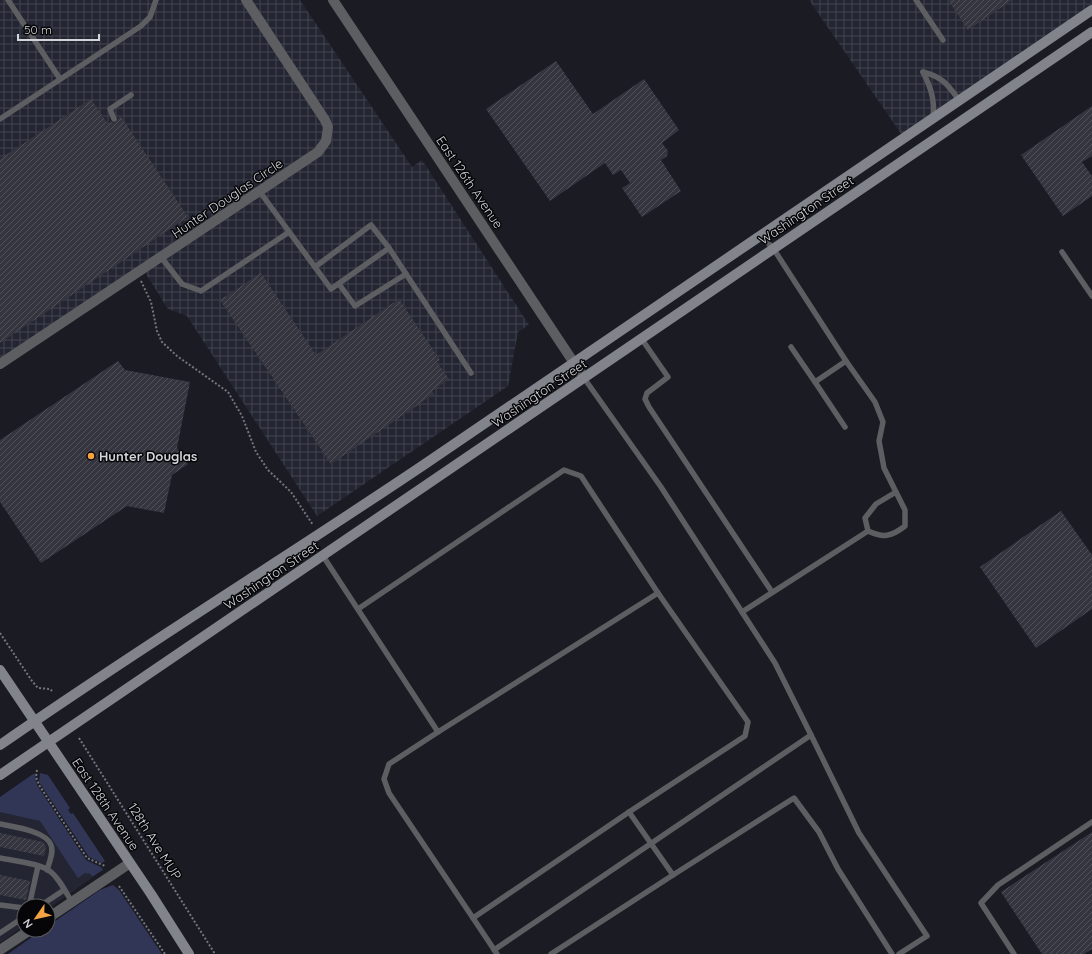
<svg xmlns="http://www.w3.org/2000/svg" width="1092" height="954" viewBox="0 0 1092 954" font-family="Quicksand,sans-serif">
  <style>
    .built { fill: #232632 }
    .industrial { fill: url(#industrial-grid) }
    .grass { fill: #313657 }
    .building { fill: url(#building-hatch) }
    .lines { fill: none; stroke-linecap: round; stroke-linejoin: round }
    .path { stroke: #75767d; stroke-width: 2; stroke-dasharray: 2 2; stroke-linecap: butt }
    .service { stroke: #5d5e62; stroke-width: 5.5 }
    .minor { stroke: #5d5e62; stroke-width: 10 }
    .tertiary { stroke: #5d5e62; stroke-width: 10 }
    .secondary { stroke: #82848b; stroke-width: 10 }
    .poi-dot { fill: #f4a344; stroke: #060609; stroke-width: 1.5 }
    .labels { text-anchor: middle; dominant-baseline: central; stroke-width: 3; stroke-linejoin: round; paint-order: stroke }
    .street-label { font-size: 13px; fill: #d4d5da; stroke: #060609 }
    .poi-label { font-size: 13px; font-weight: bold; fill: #d4d5da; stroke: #060609; text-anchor: start }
  </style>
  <defs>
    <pattern id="industrial-grid" width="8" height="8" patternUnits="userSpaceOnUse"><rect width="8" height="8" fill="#232632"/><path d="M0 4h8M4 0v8" fill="none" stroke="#42454f"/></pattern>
    <pattern id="building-hatch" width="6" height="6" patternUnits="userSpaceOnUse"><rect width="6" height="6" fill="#34353e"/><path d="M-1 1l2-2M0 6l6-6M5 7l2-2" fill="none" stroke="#505159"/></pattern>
  </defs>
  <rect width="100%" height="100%" fill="#1a1b23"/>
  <polygon class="built" points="0,797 39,800 92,878 48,909 48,906 24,906 24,926 0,943"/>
  <g class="industrial">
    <polygon points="0,0 300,0 412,167 422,160 529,325 518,332 508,386 317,516 187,316 168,309 141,266 0,362"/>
    <polygon points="809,0 1092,0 1092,10 904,138"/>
  </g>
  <g class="grass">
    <polygon points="40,773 48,775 70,808 68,810 71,814 73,813 105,861 102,863 89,857 39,782"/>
    <polygon points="33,774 35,774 37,785 86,860 101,867 103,870 92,877 90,874 85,873 78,878 40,821 0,812 0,797"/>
    <polygon points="113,885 119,890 162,954 8,954 42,930 48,930 48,926 100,890"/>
  </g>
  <g class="building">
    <polygon points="948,0 1012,0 968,30"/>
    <polygon points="556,61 593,114 644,79 679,130 662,143 668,151 667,156 661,160 681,191 642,217 622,188 630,183 621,170 613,175 605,163 550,201 486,109"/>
    <polygon points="91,99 108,124 111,122 116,123 120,115 188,217 0,343 0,159"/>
    <polygon points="1092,106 1092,156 1082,162 1092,176 1092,196 1063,216 1021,155"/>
    <polygon points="261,273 316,355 399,299 440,360 437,362 449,379 432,391 434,394 331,464 220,300"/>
    <polygon points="118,361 125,370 190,382 177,448 188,464 172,475 164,513 127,506 41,563 0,502 0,440"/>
    <polygon points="1061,511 1092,555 1092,609 1036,648 980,567"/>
    <polygon points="1092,832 1092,949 1084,954 1042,954 1001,892"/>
    <polygon points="0,833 43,842 46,846 44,856 0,847"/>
    <polygon points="0,875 30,881 26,900 0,895"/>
  </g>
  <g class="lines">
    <g class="path">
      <polyline points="141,281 151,302 157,331 162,342 177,356 228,392 242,416 256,452 268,470 291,492 313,525"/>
      <polyline points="0,633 32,681 38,688 50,689 52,691"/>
      <polyline points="79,738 215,954"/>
      <polyline points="37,770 36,777 39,785 87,858 105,866"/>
      <polyline points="119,886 165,954"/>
    </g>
    <g class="service">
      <polyline points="8,0 60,79"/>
      <polyline points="916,0 943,40"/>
      <path d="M923 72C931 88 935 100 933 117"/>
      <path d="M923 72C943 77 948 85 959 100"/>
      <polyline points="0,119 141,26 150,17 156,0"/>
      <polyline points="114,119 110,109 131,95"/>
      <polyline points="260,192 331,289 389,248 471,373"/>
      <path d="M760 235 773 248 846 361 875 402 883 422 879 441 884 468 905 510V526C891 537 883 538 868 531L865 518 876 504 896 492"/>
      <polyline points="1062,252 1092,296"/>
      <polyline points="161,257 182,284 201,291 289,232"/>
      <polyline points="315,267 371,225 389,248"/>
      <polyline points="339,284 355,306 406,274"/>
      <polyline points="641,338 668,377 647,393 645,399 649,407 772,592"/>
      <polyline points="791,347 815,382 846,361"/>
      <polyline points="584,378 661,487 742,612 868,531"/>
      <polyline points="815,382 845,427"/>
      <polyline points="323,556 438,732 658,593 581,476 564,470 358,609"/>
      <polyline points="742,612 775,663 811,735"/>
      <polyline points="438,732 389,764 384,779 389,793 473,918 629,812 745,736 748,722 658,593"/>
      <polyline points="629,812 673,875 794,798 819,832 838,869 892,954"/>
      <path d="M0 824C14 827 46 831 51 845 54 852 49 863 47 870"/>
      <path d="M0 858C15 861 33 862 47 869 58 876 65 891 72 902"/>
      <polyline points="0,905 24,908"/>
      <polyline points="26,906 30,902 38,866"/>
      <polyline points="40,906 64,890"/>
      <polyline points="473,918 497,954"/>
      <polyline points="0,933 24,917"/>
      <polyline points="494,950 811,735 859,833 927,936 899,954"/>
      <polyline points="551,954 673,875"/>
      <polyline points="1014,954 981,903 998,885 1092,822"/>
    </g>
    <g class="minor">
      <polyline points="0,364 318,152 326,141 328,127 325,120 246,0"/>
      <polyline points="48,918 130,863"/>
      <polyline points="0,950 30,930"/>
    </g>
    <polyline class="tertiary" points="333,0 584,378"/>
    <g class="secondary">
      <polyline points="0,670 151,894 189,954"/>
      <path d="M0 745C139 648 284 559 425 464 648 314 869 160 1092 10"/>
      <polyline points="0,775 1092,32"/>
    </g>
  </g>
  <circle class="poi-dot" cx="91" cy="456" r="4"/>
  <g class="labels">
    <g class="street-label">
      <text transform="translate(470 182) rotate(56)">East 126th Avenue</text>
      <text transform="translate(227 198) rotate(-34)">Hunter Douglas Circle</text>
      <text transform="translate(806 210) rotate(-34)">Washington Street</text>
      <text transform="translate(539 393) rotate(-34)">Washington Street</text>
      <text transform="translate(271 575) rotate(-34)">Washington Street</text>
      <text transform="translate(106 804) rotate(56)">East 128th Avenue</text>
      <text transform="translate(155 841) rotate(58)">128th Ave MUP</text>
    </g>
    <g class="poi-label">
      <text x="99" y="456">Hunter Douglas</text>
    </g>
  </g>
  <g transform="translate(36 918) rotate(236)"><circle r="19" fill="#060609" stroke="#58595d"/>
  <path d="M0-3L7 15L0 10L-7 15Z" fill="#f4a344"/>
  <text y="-6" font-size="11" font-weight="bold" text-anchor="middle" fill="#d4d5da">N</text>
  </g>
  <path d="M18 34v6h81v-6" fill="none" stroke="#d4d5da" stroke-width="2"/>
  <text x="24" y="34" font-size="12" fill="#d4d5da" stroke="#060609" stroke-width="3" paint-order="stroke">50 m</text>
</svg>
